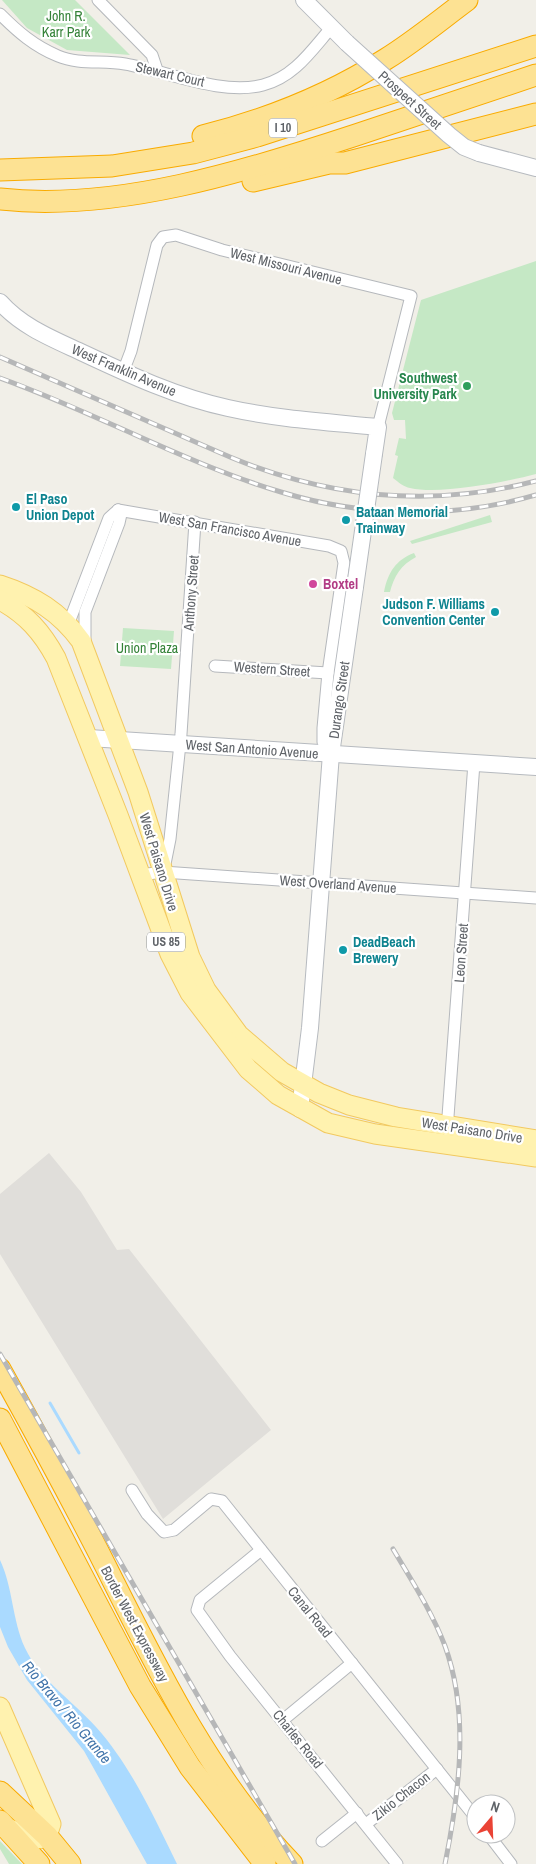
<svg xmlns="http://www.w3.org/2000/svg" width="536" height="1864" viewBox="0 0 536 1864" font-family="'Archivo Narrow',sans-serif">
  <style>
    .industrial { fill: #e0deda }
    .green { fill: #c5e8c5 }
    .water { fill: #aadaff }
    .lines { fill: none; stroke-linecap: round; stroke-linejoin: round }
    .stream { stroke: #aadaff; stroke-width: 3 }
    .street-casing { stroke: #b5b8bc; stroke-width: 13 }
    .secondary-casing { stroke: #b6babf; stroke-width: 18 }
    .primary-casing { stroke: #f2c960; stroke-width: 21 }
    .highway-casing { stroke: #f9ab00; stroke-width: 23 }
    .street { stroke: #fff; stroke-width: 11 }
    .secondary { stroke: #fff; stroke-width: 16 }
    .primary { stroke: #fff2af; stroke-width: 19 }
    .highway { stroke: #fde293; stroke-width: 21 }
    .rail-casing { stroke: #b6b7b8; stroke-width: 5 }
    .rail { stroke: #fff; stroke-width: 3; stroke-dasharray: 9; stroke-linecap: butt }
    .secondary-bridge-casing { stroke: #b6babf; stroke-width: 18; stroke-linecap: butt }
    .secondary-bridge { stroke: #fff; stroke-width: 16 }
    .leisure-dot { fill: #2e9e5b; stroke: #fff; stroke-width: 2 }
    .culture-dot { fill: #0f9aa8; stroke: #fff; stroke-width: 2 }
    .hotel-dot { fill: #d1479c; stroke: #fff; stroke-width: 2 }
    .labels { text-anchor: middle; dominant-baseline: central; stroke-width: 4.5; stroke-linejoin: round; paint-order: stroke }
    .shield { fill: #fff; stroke: #8f9295; stroke-width: 1 }
    .shield-label { font-size: 12px; font-weight: bold; fill: #5f6368 }
    .park-label { font-size: 14px; fill: #348238; stroke: #fff }
    .street-label { font-size: 14px; fill: #5f6368; stroke: #fff }
    .leisure-label { font-size: 14px; font-weight: bold; fill: #27864d; stroke: #fff; text-anchor: end }
    .culture-label { font-size: 14px; font-weight: bold; fill: #0d838f; stroke: #fff; text-anchor: start }
    .hotel-label { font-size: 14px; font-weight: bold; fill: #b23c85; stroke: #fff; text-anchor: start }
    .water-label { font-size: 15px; font-style: italic; fill: #4174aa; stroke: #fff }
  </style>
  <rect width="100%" height="100%" fill="#f1efe8"/>
  <polygon class="industrial" points="49,1153 81,1192 117,1250 129,1249 271,1430 163,1519 0,1254 0,1194"/>
  <g class="green">
    <polygon points="2,0 75,0 130,55 67,50 27,28"/>
    <path d="M536 261V474C506 482 440 495 410 488 404 487 398 482 393 478L398 456 395 455 399 438 406 439 405 420H394L392 413 421 300Z"/>
    <polygon points="490,515 492,522 412,544 410,541"/>
    <path d="M414 553 416 557C401 565 394 576 390 592H384C388 572 396 560 414 553Z"/>
    <polygon points="123,628 174,631 171,669 120,666"/>
    <polygon points="0,1841 22,1864 9,1864 0,1849"/>
  </g>
  <path class="water" d="M0 1560C13 1587 12 1620 25 1648 40 1680 72 1700 96 1727 131 1766 154 1817 177 1864H147L84 1751 27 1680 8 1647 0 1627Z"/>
  <g class="lines">
    <polyline class="stream" points="50,1403 79,1453"/>
    <defs>
      <g id="street">
        <polyline points="98,0 152,55 157,70"/>
        <path d="M0 14C18 32 34 46 58 56 79 65 103 60 125 64 167 71 221 96 263 85 294 77 311 51 331 28"/>
        <polyline points="123,372 131,351 157,245 163,237 176,235 222,250 411,296 378,427"/>
        <polyline points="118,510 329,546 341,551 344,563 328,673 323,728 323,742 331,754"/>
        <polyline points="68,625 109,518 118,510"/>
        <polyline points="85,643 85,612 119,523 121,514 118,510"/>
        <polyline points="215,666 328,673"/>
        <polyline points="164,869 170,839 181,734 195,522"/>
        <polyline points="140,875 163,872 536,898"/>
        <polyline points="447,1130 474,763"/>
        <polyline points="132,1490 147,1514 164,1532 174,1530 211,1499 222,1501 476,1818"/>
        <polyline points="261,1550 200,1600 197,1610 230,1656 397,1864"/>
        <polyline points="283,1720 352,1663"/>
        <polyline points="366,1824 437,1769"/>
        <polyline points="488,1834 511,1864"/>
        <polyline points="322,1841 357,1813"/>
      </g>
      <g id="secondary">
        <polyline points="304,0 347,43"/>
        <polyline points="479,153 536,168"/>
        <path d="M0 302C22 327 53 339 83 353 130 375 177 397 228 408 277 419 328 422 378 427L374 454"/>
        <polyline points="89,738 536,767"/>
        <polyline points="300,1109 310,1028 331,754 355,587"/>
      </g>
      <g id="primary">
        <path d="M0 585C34 596 60 612 81 641L138 792 190 957 206 990 239 1035 282 1072 319 1093 349 1105 396 1117 536 1140"/>
        <path d="M0 600C26 614 42 632 56 658L118 815 170 954 190 993 248 1069 278 1095 328 1123 375 1134 536 1157"/>
        <path d="M0 1707 51 1824 47 1836C33 1844 23 1834 10 1829"/>
      </g>
      <g id="highway">
        <path d="M203 136C266 120 331 94 386 59 415 41 440 20 467 0"/>
        <polyline points="0,170 112,166 193,153 257,136 536,46"/>
        <polyline points="253,181 329,163 345,163 536,114"/>
        <path d="M0 199C115 212 247 171 356 135 416 115 476 95 536 75"/>
        <path d="M0 1369C34 1430 67 1491 99 1553 154 1662 207 1775 292 1864"/>
        <polyline points="0,1419 140,1686 190,1767 265,1864"/>
        <polyline points="0,1792 47,1836 70,1864"/>
        <polyline points="0,1821 39,1864"/>
      </g>
    </defs>
    <use href="#street" class="street-casing"/>
    <use href="#secondary" class="secondary-casing"/>
    <use href="#primary" class="primary-casing"/>
    <use href="#highway" class="highway-casing"/>
    <use href="#street" class="street"/>
    <use href="#secondary" class="secondary"/>
    <use href="#primary" class="primary"/>
    <use href="#highway" class="highway"/>
    <defs>
      <g id="rail">
        <path d="M0 357 230 457C329 498 432 508 536 481"/>
        <path d="M0 378C95 412 184 463 281 492 362 517 454 519 536 495"/>
        <polyline points="0,1354 295,1864"/>
        <path d="M393 1549C412 1581 432 1612 445 1646 470 1715 459 1794 445 1864"/>
      </g>
    </defs>
    <use href="#rail" class="rail-casing"/>
    <use href="#rail" class="rail"/>
    <defs>
      <g id="secondary-bridge">
        <polyline points="347,43 449,135 464,147 479,153"/>
        <polyline points="355,587 374,454"/>
      </g>
    </defs>
    <use href="#secondary-bridge" class="secondary-bridge-casing"/>
    <use href="#secondary-bridge" class="secondary-bridge"/>
  </g>
  <circle class="leisure-dot" cx="467" cy="386" r="5"/>
  <g class="culture-dot">
    <circle cx="16" cy="507" r="5"/>
    <circle cx="346" cy="520" r="5"/>
    <circle cx="495" cy="612" r="5"/>
    <circle cx="343" cy="950" r="5"/>
  </g>
  <circle class="hotel-dot" cx="313" cy="584" r="5"/>
  <g class="labels">
    <g class="shield">
      <rect x="269" y="118.5" width="28" height="19" rx="4"/>
      <rect x="147" y="932.5" width="38" height="19" rx="4"/>
    </g>
    <g class="shield-label">
      <text x="283" y="128">I 10</text>
      <text x="166" y="942">US 85</text>
    </g>
    <g class="park-label">
      <text x="66" y="16">John R.<tspan x="66" dy="16">Karr Park</tspan></text>
      <text x="147" y="648">Union Plaza</text>
    </g>
    <g class="street-label">
      <text transform="translate(170 74) rotate(13)">Stewart Court</text>
      <text transform="translate(410 100) rotate(42)">Prospect Street</text>
      <text transform="translate(286 266) rotate(14)">West Missouri Avenue</text>
      <text transform="translate(124 370) rotate(23)">West Franklin Avenue</text>
      <text transform="translate(230 529) rotate(10)">West San Francisco Avenue</text>
      <text transform="translate(191 593) rotate(-86)">Anthony Street</text>
      <text transform="translate(272 669) rotate(4)">Western Street</text>
      <text transform="translate(339 700) rotate(-82)">Durango Street</text>
      <text transform="translate(252 749) rotate(4)">West San Antonio Avenue</text>
      <text transform="translate(159 862) rotate(73)">West Paisano Drive</text>
      <text transform="translate(338 884) rotate(4)">West Overland Avenue</text>
      <text transform="translate(461 953) rotate(-86)">Leon Street</text>
      <text transform="translate(472 1130) rotate(9)">West Paisano Drive</text>
      <text transform="translate(310 1612) rotate(51)">Canal Road</text>
      <text transform="translate(135 1624) rotate(62)">Border West Expressway</text>
      <text transform="translate(298 1739) rotate(51)">Charles Road</text>
      <text transform="translate(401 1796) rotate(-38)">Zikio Chacon</text>
    </g>
    <g class="leisure-label">
      <text x="457" y="378">Southwest<tspan x="457" dy="16">University Park</tspan></text>
    </g>
    <g class="culture-label">
      <text x="26" y="499">El Paso<tspan x="26" dy="16">Union Depot</tspan></text>
      <text x="356" y="512">Bataan Memorial<tspan x="356" dy="16">Trainway</tspan></text>
      <text x="485" y="604" text-anchor="end">Judson F. Williams<tspan x="485" dy="16">Convention Center</tspan></text>
      <text x="353" y="942">DeadBeach<tspan x="353" dy="16">Brewery</tspan></text>
    </g>
    <g class="hotel-label">
      <text x="323" y="584">Boxtel</text>
    </g>
    <g class="water-label">
      <text transform="translate(67 1712) rotate(50)">Río Bravo / Rio Grande</text>
    </g>
  </g>
  <g transform="translate(491 1819) rotate(19)"><circle r="24" fill="#ffffff" stroke="#bfc1c3"/>
  <path d="M0-4L9 19L0 12L-9 19Z" fill="#ea4335"/>
  <text y="-8" font-size="14" font-weight="bold" text-anchor="middle" fill="#5f6368">N</text>
  </g>
</svg>
